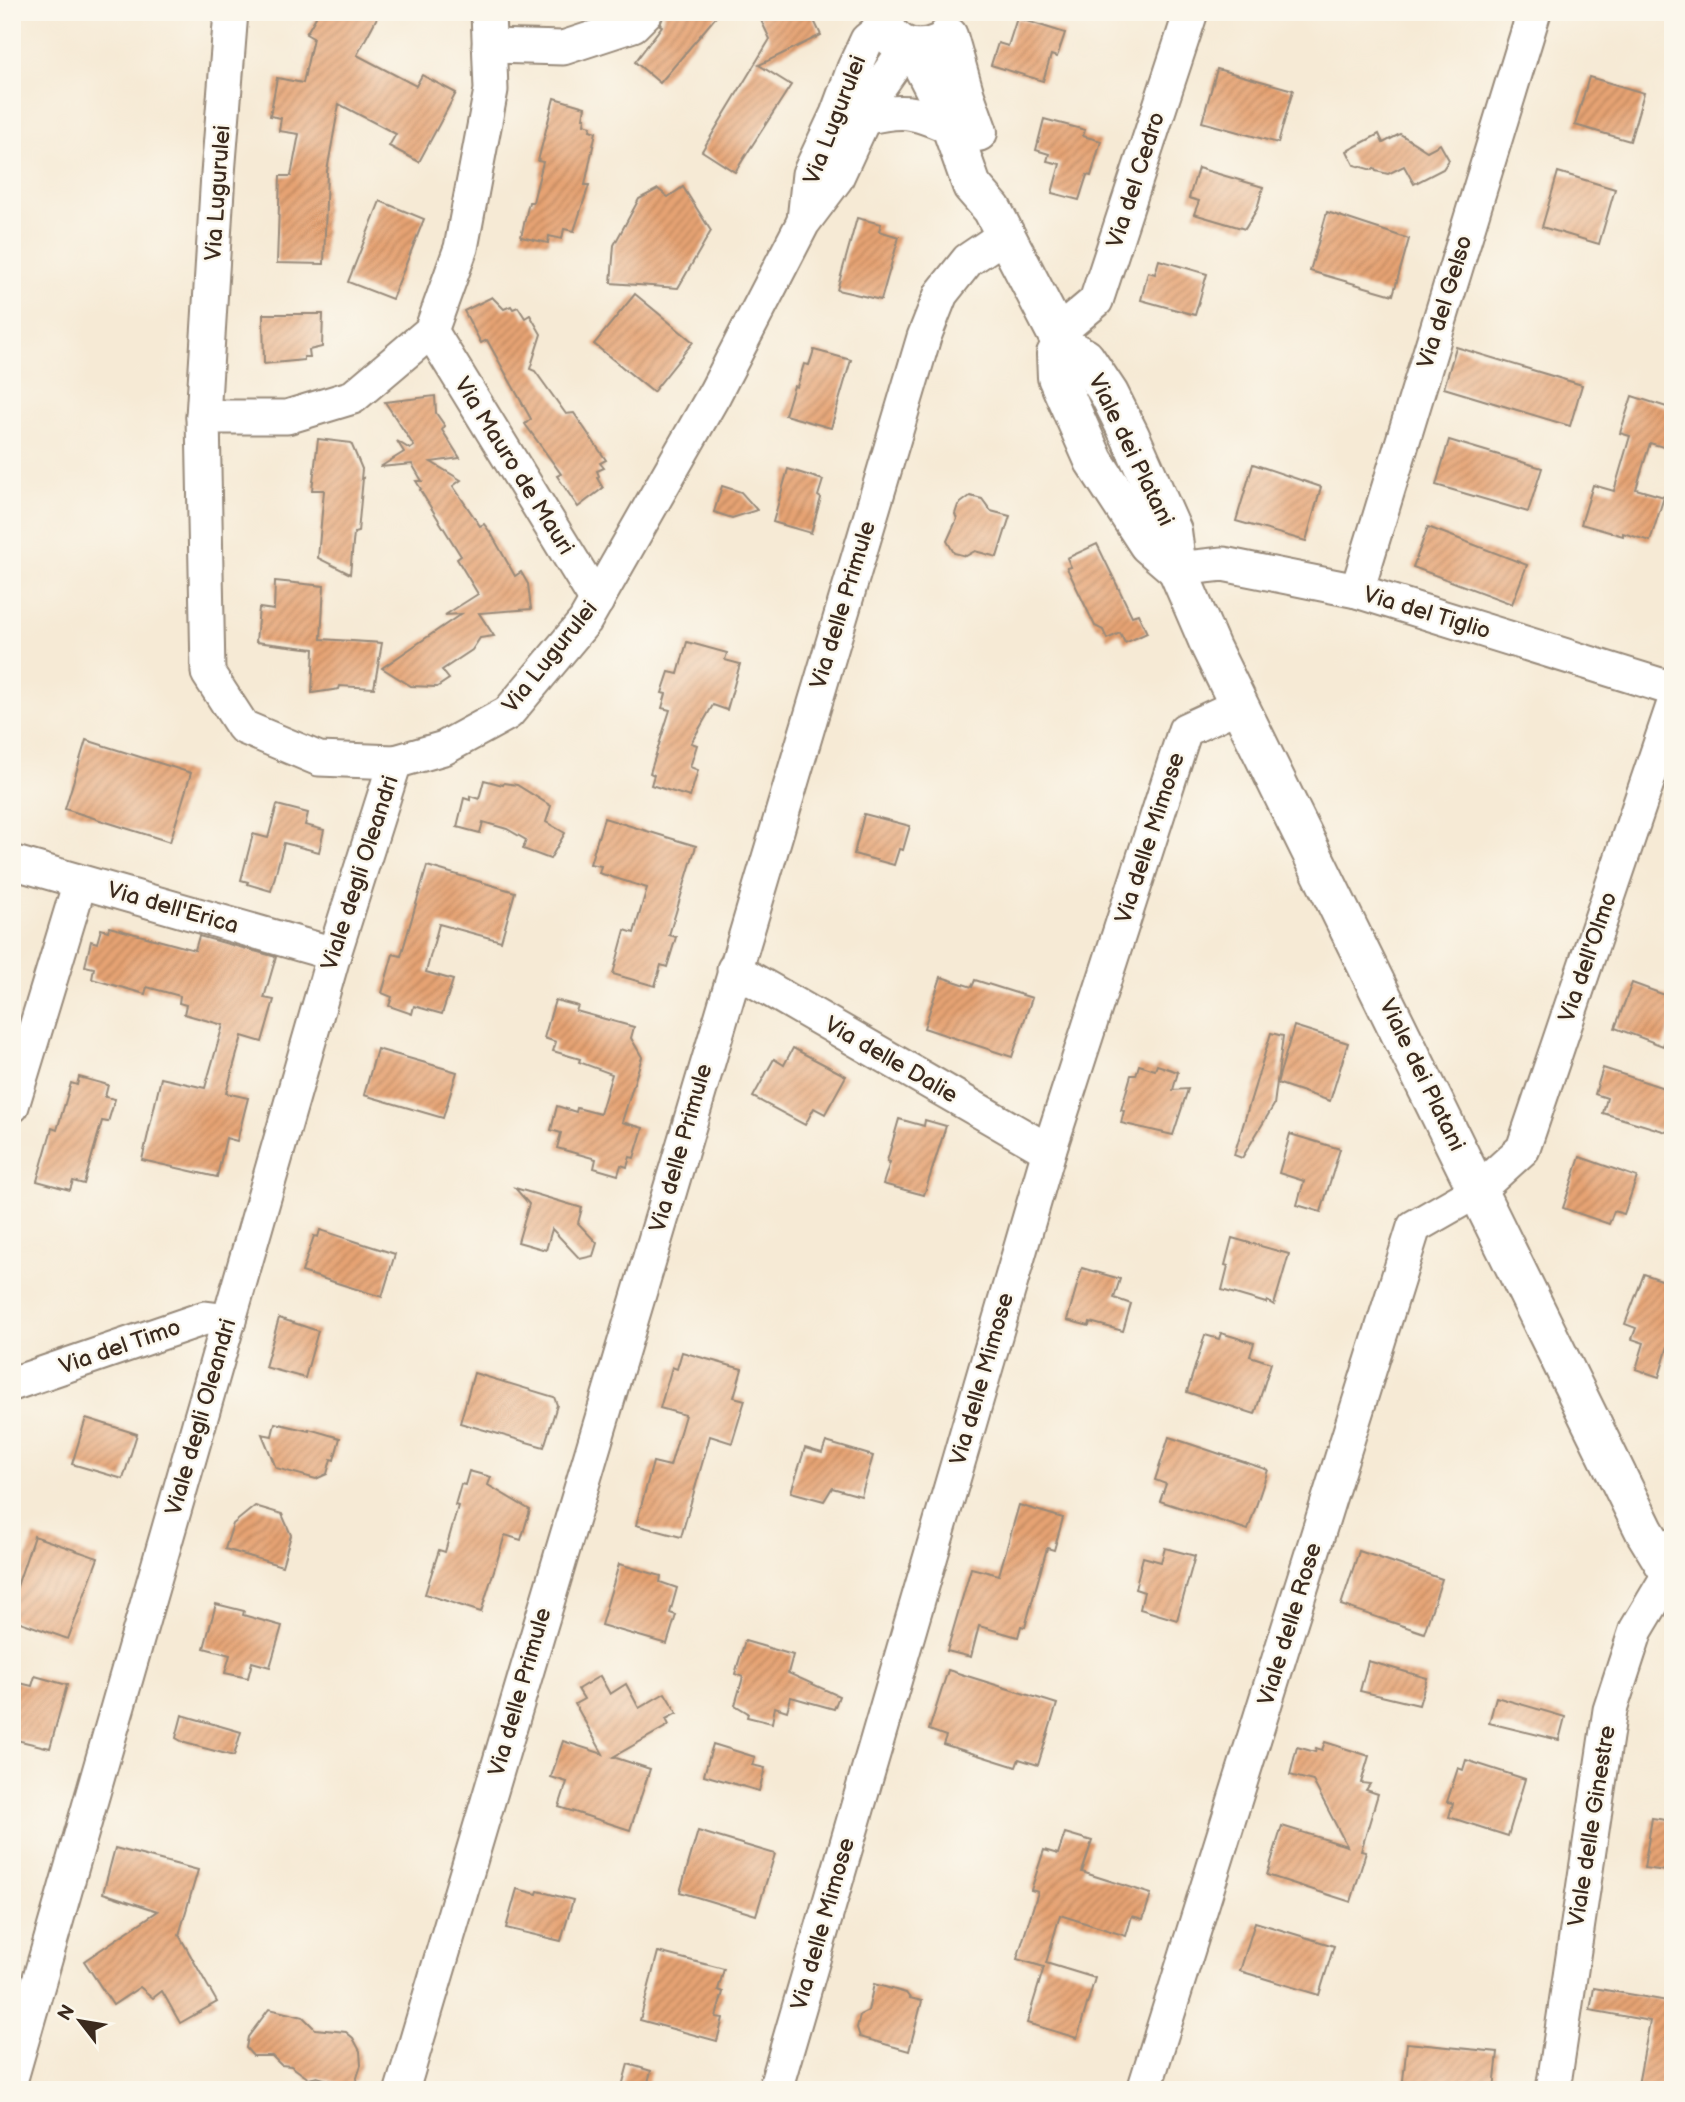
<svg xmlns="http://www.w3.org/2000/svg" width="1685" height="2102" viewBox="0 0 1685 2102" font-family="'Balsamiq Sans',sans-serif">
  <style>
    .building { fill: url(#building-hatch) }
    .lines { fill: none; stroke-linecap: round; stroke-linejoin: round }
    .street-casing { stroke: #988a7a; stroke-width: 37 }
    .secondary-casing { stroke: #988a7a; stroke-width: 42 }
    .street { stroke: #fff; stroke-width: 33 }
    .secondary { stroke: #fff; stroke-width: 38 }
    .labels { text-anchor: middle; dominant-baseline: central; stroke-width: 5; stroke-linejoin: round; paint-order: stroke }
    .street-label { font-size: 23px; fill: #3b2a1e; stroke: #fbf7ec }
  </style>
  <defs>
    <pattern id="building-hatch" width="6" height="6" patternUnits="userSpaceOnUse" patternTransform="scale(1.75)"><rect width="6" height="6" fill="#e6a373"/><path d="M-1 1l2-2M0 6l6-6M5 7l2-2" fill="none" stroke="#bc855e"/></pattern>
  </defs>
  <rect width="100%" height="100%" fill="#fbf7ec"/>
  <filter id="ink" filterUnits="userSpaceOnUse"><feTurbulence type="fractalNoise" baseFrequency=".0143" numOctaves="2"/><feDisplacementMap in="SourceGraphic" scale="14" xChannelSelector="R" yChannelSelector="G"/><feConvolveMatrix kernelMatrix="1 2 1 2 8 2 1 2 1" color-interpolation-filters="sRGB"/></filter>
  <filter id="wash" filterUnits="userSpaceOnUse"><feTurbulence type="fractalNoise" baseFrequency=".00686" numOctaves="4" result="noise"/><feDisplacementMap in="SourceGraphic" scale="28" xChannelSelector="R" yChannelSelector="G"/><feGaussianBlur stdDeviation="1.57" result="paint"/><feColorMatrix in="noise" values="0 0 0 0 0 0 0 0 0 0 0 0 0 0 0 0 0 1.4 0 .05"/><feComposite in="paint" operator="in"/></filter>
  <g filter="url(#wash)">
    <rect width="100%" height="100%" fill="#f6ead5"/>
    <g id="blocks">
      <g class="building">
        <polygon points="319,12 380,12 357,55 416,86 422,75 456,93 419,162 389,146 396,134 339,104 327,171 324,264 277,263 280,176 291,176 299,134 279,131 281,118 270,116 277,78 303,83 313,38 306,34"/>
        <polygon points="665,12 720,12 660,83 635,62 662,26 660,25"/>
        <polygon points="757,12 810,12 821,35 759,65 791,85 735,172 702,151 770,39"/>
        <polygon points="1017,18 1065,33 1057,57 1051,55 1043,81 991,65 998,43 1008,46"/>
        <polygon points="1217,69 1293,90 1278,143 1202,122"/>
        <polygon points="1589,77 1644,93 1630,141 1575,125"/>
        <polygon points="554,98 585,107 583,118 585,118 584,124 591,126 590,130 596,132 585,185 589,185 574,231 564,229 562,239 549,236 548,243 521,237 529,202 533,202 543,162 538,161"/>
        <polygon points="1044,119 1085,130 1083,136 1101,141 1091,176 1087,175 1079,200 1052,193 1060,164 1047,161 1049,154 1036,150"/>
        <polygon points="1379,134 1383,143 1400,134 1427,151 1440,144 1449,160 1443,169 1414,184 1404,166 1388,174 1376,171 1374,168 1372,170 1354,165 1347,151"/>
        <polygon points="1198,168 1263,187 1257,209 1245,229 1194,214 1199,201 1189,198"/>
        <polygon points="1558,172 1615,189 1599,244 1542,227"/>
        <polygon points="683,187 711,231 678,288 611,283 614,245 639,199 658,189 668,197"/>
        <polygon points="380,201 424,219 392,299 348,282"/>
        <polygon points="1327,212 1409,239 1393,295 1310,271"/>
        <polygon points="857,218 881,224 879,231 899,237 881,300 837,290"/>
        <polygon points="1159,260 1207,274 1195,315 1141,300 1148,272 1155,274"/>
        <polygon points="635,294 693,342 653,392 594,344"/>
        <polygon points="492,297 504,309 511,306 513,309 518,307 525,318 530,315 541,334 530,369 535,371 566,414 574,413 606,460 600,463 604,468 597,471 599,476 597,478 603,488 578,507 557,476 561,474 525,424 531,419 487,340 481,343 464,311"/>
        <polygon points="263,314 323,314 322,347 309,350 310,357 304,357 304,360 264,364"/>
        <polygon points="1456,347 1582,385 1570,426 1444,388"/>
        <polygon points="814,350 851,360 831,428 785,415 794,386 797,387 804,364 809,365"/>
        <polygon points="435,396 436,413 445,426 442,430 460,458 431,462 461,480 453,486 480,526 484,524 492,535 515,576 521,572 528,584 531,609 479,613 494,636 480,638 472,650 442,670 449,679 437,687 411,686 382,668 461,614 445,615 478,594 457,559 461,556 420,490 421,489 416,481 422,481 412,464 380,467 404,452 397,441 410,449 414,446 385,402"/>
        <polygon points="1632,396 1673,409 1673,450 1650,443 1636,489 1664,497 1650,541 1623,533 1623,536 1581,524 1593,485 1614,491 1630,436 1620,433"/>
        <polygon points="318,439 351,443 362,469 361,479 363,478 358,532 354,533 350,574 318,558 324,490 312,490"/>
        <polygon points="1449,440 1542,468 1528,512 1436,485"/>
        <polygon points="1253,464 1321,487 1306,541 1236,521"/>
        <polygon points="788,469 823,480 818,496 821,498 811,533 773,522"/>
        <polygon points="722,486 741,492 757,510 732,518 714,512"/>
        <polygon points="970,496 982,499 991,511 1010,516 997,557 975,551 966,556 954,553 947,541 957,519 955,514 958,505"/>
        <polygon points="1428,527 1527,565 1512,604 1413,567"/>
        <polygon points="1097,544 1132,616 1138,614 1147,633 1125,643 1120,633 1107,639 1103,630 1095,626 1067,568 1071,567 1067,558"/>
        <polygon points="275,581 324,586 321,639 382,643 374,688 340,686 339,689 312,693 314,649 256,642 259,608 274,610"/>
        <polygon points="687,642 727,653 725,660 740,664 727,710 713,705 691,743 697,745 690,767 698,770 690,797 651,785 654,775 650,773 670,710 662,708 666,694 662,693 669,672 678,674"/>
        <polygon points="86,740 191,773 170,842 65,809"/>
        <polygon points="484,780 503,785 504,783 517,785 551,806 546,822 565,833 550,859 523,849 526,840 507,829 483,822 480,833 457,827 464,798 470,800 470,796 479,799"/>
        <polygon points="277,805 308,813 305,825 324,830 319,852 284,843 271,891 247,884 248,882 241,880 253,834 268,838"/>
        <polygon points="864,814 910,826 903,850 899,849 894,865 854,854"/>
        <polygon points="604,818 696,846 669,935 676,937 667,967 661,965 655,986 613,974 625,930 634,933 647,888 599,873 601,866 590,864"/>
        <polygon points="427,866 515,892 501,941 439,924 426,972 453,980 442,1014 414,1006 412,1014 389,1006 392,997 382,993 393,954 401,956"/>
        <polygon points="109,927 195,950 199,936 276,957 264,998 274,1000 262,1042 242,1036 226,1093 248,1098 237,1141 226,1138 217,1177 142,1160 161,1078 205,1088 223,1025 184,1014 186,1005 179,1003 180,996 147,987 145,994 92,979 94,968 85,966 91,941 97,943 101,929 108,931"/>
        <polygon points="941,977 972,987 975,980 1032,998 1012,1057 924,1028"/>
        <polygon points="1632,983 1673,998 1673,1019 1663,1046 1615,1028"/>
        <polygon points="555,1000 578,1006 576,1011 634,1027 631,1038 642,1057 622,1122 643,1128 634,1158 630,1157 627,1167 621,1165 618,1175 594,1168 596,1159 557,1148 561,1133 551,1130 557,1106 576,1112 577,1108 600,1114 612,1074 579,1062 580,1059 553,1051 556,1042 544,1038"/>
        <polygon points="1294,1026 1348,1043 1330,1101 1277,1083"/>
        <polygon points="1271,1033 1283,1036 1274,1105 1242,1158 1234,1155"/>
        <polygon points="793,1048 846,1076 825,1114 814,1108 805,1125 753,1097 774,1059 784,1065"/>
        <polygon points="377,1049 457,1072 443,1118 364,1095"/>
        <polygon points="1139,1065 1155,1070 1157,1065 1178,1072 1173,1090 1188,1089 1173,1135 1121,1123 1124,1111 1121,1110 1131,1075 1136,1075"/>
        <polygon points="1603,1068 1673,1091 1673,1134 1603,1113 1607,1098 1595,1094"/>
        <polygon points="79,1077 108,1085 105,1097 115,1099 108,1122 102,1121 84,1184 73,1181 70,1190 37,1181 52,1128 57,1130 71,1083 77,1085"/>
        <polygon points="899,1119 924,1126 925,1120 946,1126 924,1195 883,1184 890,1162 887,1161"/>
        <polygon points="1290,1134 1340,1149 1321,1212 1297,1205 1304,1181 1279,1173"/>
        <polygon points="1580,1157 1637,1177 1624,1214 1614,1211 1609,1224 1563,1208"/>
        <polygon points="515,1188 582,1208 578,1223 597,1243 593,1256 580,1259 552,1229 546,1250 518,1242 529,1204"/>
        <polygon points="320,1230 395,1254 382,1297 302,1272 314,1236 318,1237"/>
        <polygon points="1232,1238 1289,1254 1274,1305 1267,1301 1266,1303 1222,1290 1228,1266 1225,1265"/>
        <polygon points="1082,1268 1120,1279 1114,1298 1131,1304 1123,1331 1090,1322 1089,1326 1067,1320"/>
        <polygon points="1644,1274 1673,1284 1673,1329 1659,1377 1636,1369 1644,1343 1632,1339 1636,1328 1625,1324"/>
        <polygon points="279,1318 318,1331 305,1378 265,1367"/>
        <polygon points="1221,1333 1254,1343 1250,1356 1271,1363 1255,1414 1187,1392 1205,1335 1219,1339"/>
        <polygon points="682,1352 742,1369 734,1397 745,1400 732,1443 710,1436 681,1537 636,1525 653,1462 670,1466 685,1415 660,1408 672,1367 677,1369"/>
        <polygon points="474,1373 554,1397 557,1405 544,1447 460,1423"/>
        <polygon points="86,1418 137,1434 123,1479 72,1464"/>
        <polygon points="275,1423 309,1431 309,1429 340,1438 334,1460 331,1459 327,1474 316,1479 276,1468 262,1434 272,1436"/>
        <polygon points="1169,1437 1268,1470 1248,1530 1160,1501 1166,1484 1155,1480"/>
        <polygon points="826,1442 873,1456 861,1496 832,1488 824,1501 791,1492 805,1448 822,1453"/>
        <polygon points="469,1471 491,1477 488,1485 530,1510 521,1540 505,1535 481,1612 425,1594 439,1550 445,1552 458,1506 455,1505 461,1484 465,1485"/>
        <polygon points="1019,1505 1063,1518 1054,1550 1047,1548 1025,1627 1021,1626 1018,1637 979,1626 971,1657 947,1651 971,1568 999,1575"/>
        <polygon points="255,1506 282,1514 291,1535 282,1566 225,1549 233,1524"/>
        <polygon points="34,1536 98,1558 68,1639 12,1619 12,1601"/>
        <polygon points="1165,1548 1195,1556 1177,1620 1140,1609 1144,1592 1135,1589 1143,1557 1161,1562"/>
        <polygon points="1359,1551 1442,1579 1424,1633 1341,1605"/>
        <polygon points="619,1564 661,1576 660,1582 677,1588 670,1613 676,1615 667,1644 601,1625"/>
        <polygon points="216,1604 244,1611 243,1615 282,1626 270,1667 252,1662 248,1678 225,1673 230,1655 204,1648"/>
        <polygon points="745,1641 793,1655 788,1673 839,1696 834,1709 791,1697 787,1711 775,1707 772,1723 747,1717 748,1713 735,1705 743,1677 735,1674"/>
        <polygon points="1368,1661 1427,1678 1419,1705 1360,1691"/>
        <polygon points="948,1670 1057,1704 1038,1765 1019,1759 1016,1767 943,1744 946,1736 929,1730"/>
        <polygon points="35,1676 67,1685 50,1748 12,1739 12,1681 32,1686"/>
        <polygon points="600,1676 610,1694 626,1684 639,1708 665,1693 677,1713 666,1719 669,1725 613,1757 650,1769 630,1830 559,1807 567,1782 551,1777 563,1741 603,1754 575,1704 584,1699 578,1689"/>
        <polygon points="1496,1697 1565,1717 1559,1740 1489,1723"/>
        <polygon points="182,1715 241,1732 234,1756 185,1743 176,1738"/>
        <polygon points="1325,1742 1369,1756 1361,1783 1370,1784 1366,1790 1378,1794 1361,1851 1366,1852 1351,1902 1267,1875 1282,1826 1347,1846 1313,1781 1290,1775 1297,1747 1315,1752 1316,1748 1322,1750"/>
        <polygon points="713,1744 755,1757 752,1765 765,1768 759,1791 704,1775"/>
        <polygon points="1466,1760 1525,1779 1508,1836 1449,1817 1453,1803 1447,1802 1458,1768 1463,1770"/>
        <polygon points="1652,1818 1673,1821 1673,1872 1644,1868"/>
        <polygon points="698,1831 775,1854 756,1915 680,1892"/>
        <polygon points="1065,1833 1092,1841 1082,1872 1151,1894 1143,1919 1132,1916 1126,1936 1060,1915 1046,1963 1095,1978 1077,2038 1027,2023 1044,1967 1017,1959 1038,1892 1031,1890 1044,1850 1058,1854"/>
        <polygon points="115,1848 198,1870 179,1935 217,2002 180,2023 162,1991 153,1998 140,1987 113,2005 84,1961 158,1911 103,1893"/>
        <polygon points="517,1889 537,1894 538,1891 573,1900 561,1941 506,1928"/>
        <polygon points="1255,1922 1334,1946 1319,1995 1240,1971"/>
        <polygon points="658,1952 724,1969 718,1990 723,1992 716,2017 723,2018 717,2041 640,2020"/>
        <polygon points="874,1984 906,1993 910,1998 922,2001 909,2051 860,2037 857,2028 860,2015 868,2011"/>
        <polygon points="1594,1988 1673,2002 1673,2062 1668,2090 1637,2090 1650,2021 1590,2010"/>
        <polygon points="269,2009 303,2017 315,2029 346,2032 353,2038 360,2051 361,2065 356,2081 346,2085 317,2077 309,2079 291,2066 281,2065 272,2056 253,2056 246,2048 248,2037"/>
        <polygon points="1407,2043 1498,2052 1494,2090 1402,2090"/>
        <polygon points="628,2064 651,2071 646,2090 621,2090"/>
      </g>
    </g>
  </g>
  <g filter="url(#ink)">
    <use href="#blocks" fill-opacity="0" stroke="#988a7a" stroke-width="2"/>
    <g class="lines">
      <defs>
        <g id="street">
          <polyline points="231,12 218,174 203,417 208,673 243,727 319,759 395,762 444,748 508,713 585,621 715,393 803,223 836,179 877,90 907,47"/>
          <polyline points="489,46 563,48 633,25 646,12"/>
          <path d="M863 118C904 109 911 110 950 127"/>
          <polyline points="804,220 809,174 837,114 854,68 867,40 884,26"/>
          <polyline points="431,331 597,601"/>
          <polyline points="1058,333 1096,301 1191,12"/>
          <polyline points="203,417 287,417 353,397 431,331 461,248 491,90 488,12"/>
          <polyline points="1177,569 1223,564 1357,591 1673,689"/>
          <polyline points="1357,591 1534,12"/>
          <polyline points="12,862 334,954"/>
          <polyline points="734,969 1049,1151"/>
          <polyline points="12,1106 80,882"/>
          <polyline points="12,1384 205,1318 229,1321"/>
          <polyline points="12,2075 334,954 395,762"/>
          <polyline points="402,2090 924,337 941,294 968,260 1005,235"/>
          <polyline points="775,2090 1049,1151 1185,730 1239,705"/>
          <polyline points="1144,2090 1414,1227 1477,1191 1523,1149 1673,706"/>
          <polyline points="1553,2090 1610,1710 1636,1630 1670,1573"/>
        </g>
        <g id="secondary">
          <path d="M881 12C885 42 911 56 938 44"/>
          <polyline points="948,36 965,96 978,132"/>
          <polyline points="914,49 945,110 972,186 992,209 1063,346 1085,358 1109,394 1130,436 1172,531 1177,569 1211,648 1645,1532 1673,1578"/>
          <polyline points="1063,346 1056,354 1057,377 1094,461 1148,544 1177,569"/>
        </g>
      </defs>
      <use href="#street" class="street-casing"/>
      <use href="#secondary" class="secondary-casing"/>
      <use href="#street" class="street"/>
      <use href="#secondary" class="secondary"/>
    </g>
  </g>
  <g class="labels">
    <g class="street-label">
      <text transform="translate(835 120) rotate(-69)">Via Lugurulei</text>
      <text transform="translate(1136 180) rotate(-72)">Via del Cedro</text>
      <text transform="translate(218 193) rotate(-86)">Via Lugurulei</text>
      <text transform="translate(1445 302) rotate(-73)">Via del Gelso</text>
      <text transform="translate(1131 450) rotate(64)">Viale dei Platani</text>
      <text transform="translate(514 466) rotate(58)">Via Mauro de Mauri</text>
      <text transform="translate(843 605) rotate(-73)">Via delle Primule</text>
      <text transform="translate(1427 613) rotate(17)">Via del Tiglio</text>
      <text transform="translate(550 657) rotate(-51)">Via Lugurulei</text>
      <text transform="translate(1150 838) rotate(-72)">Via delle Mimose</text>
      <text transform="translate(360 873) rotate(-72)">Viale degli Oleandri</text>
      <text transform="translate(173 908) rotate(16)">Via dell'Erica</text>
      <text transform="translate(1588 957) rotate(-71)">Via dell'Olmo</text>
      <text transform="translate(891 1060) rotate(30)">Via delle Dalie</text>
      <text transform="translate(1422 1075) rotate(64)">Viale dei Platani</text>
      <text transform="translate(681 1148) rotate(-74)">Via delle Primule</text>
      <text transform="translate(120 1347) rotate(-19)">Via del Timo</text>
      <text transform="translate(982 1379) rotate(-74)">Via delle Mimose</text>
      <text transform="translate(201 1417) rotate(-74)">Viale degli Oleandri</text>
      <text transform="translate(1290 1624) rotate(-73)">Viale delle Rose</text>
      <text transform="translate(520 1692) rotate(-74)">Via delle Primule</text>
      <text transform="translate(1592 1826) rotate(-81)">Viale delle Ginestre</text>
      <text transform="translate(823 1924) rotate(-74)">Via delle Mimose</text>
    </g>
  </g>
  <rect width="1685" height="2102" fill="none" stroke="#fbf7ec" stroke-width="42"/>
  <g transform="translate(80 2021) rotate(301)" stroke="#fbf7ec" stroke-width="5" paint-order="stroke">
  <path d="M0-5L12 26L0 18L-12 26Z" fill="#3b2a1e"/>
  <text y="-10" font-size="19" font-weight="bold" text-anchor="middle" fill="#3b2a1e">N</text>
  </g>
</svg>
